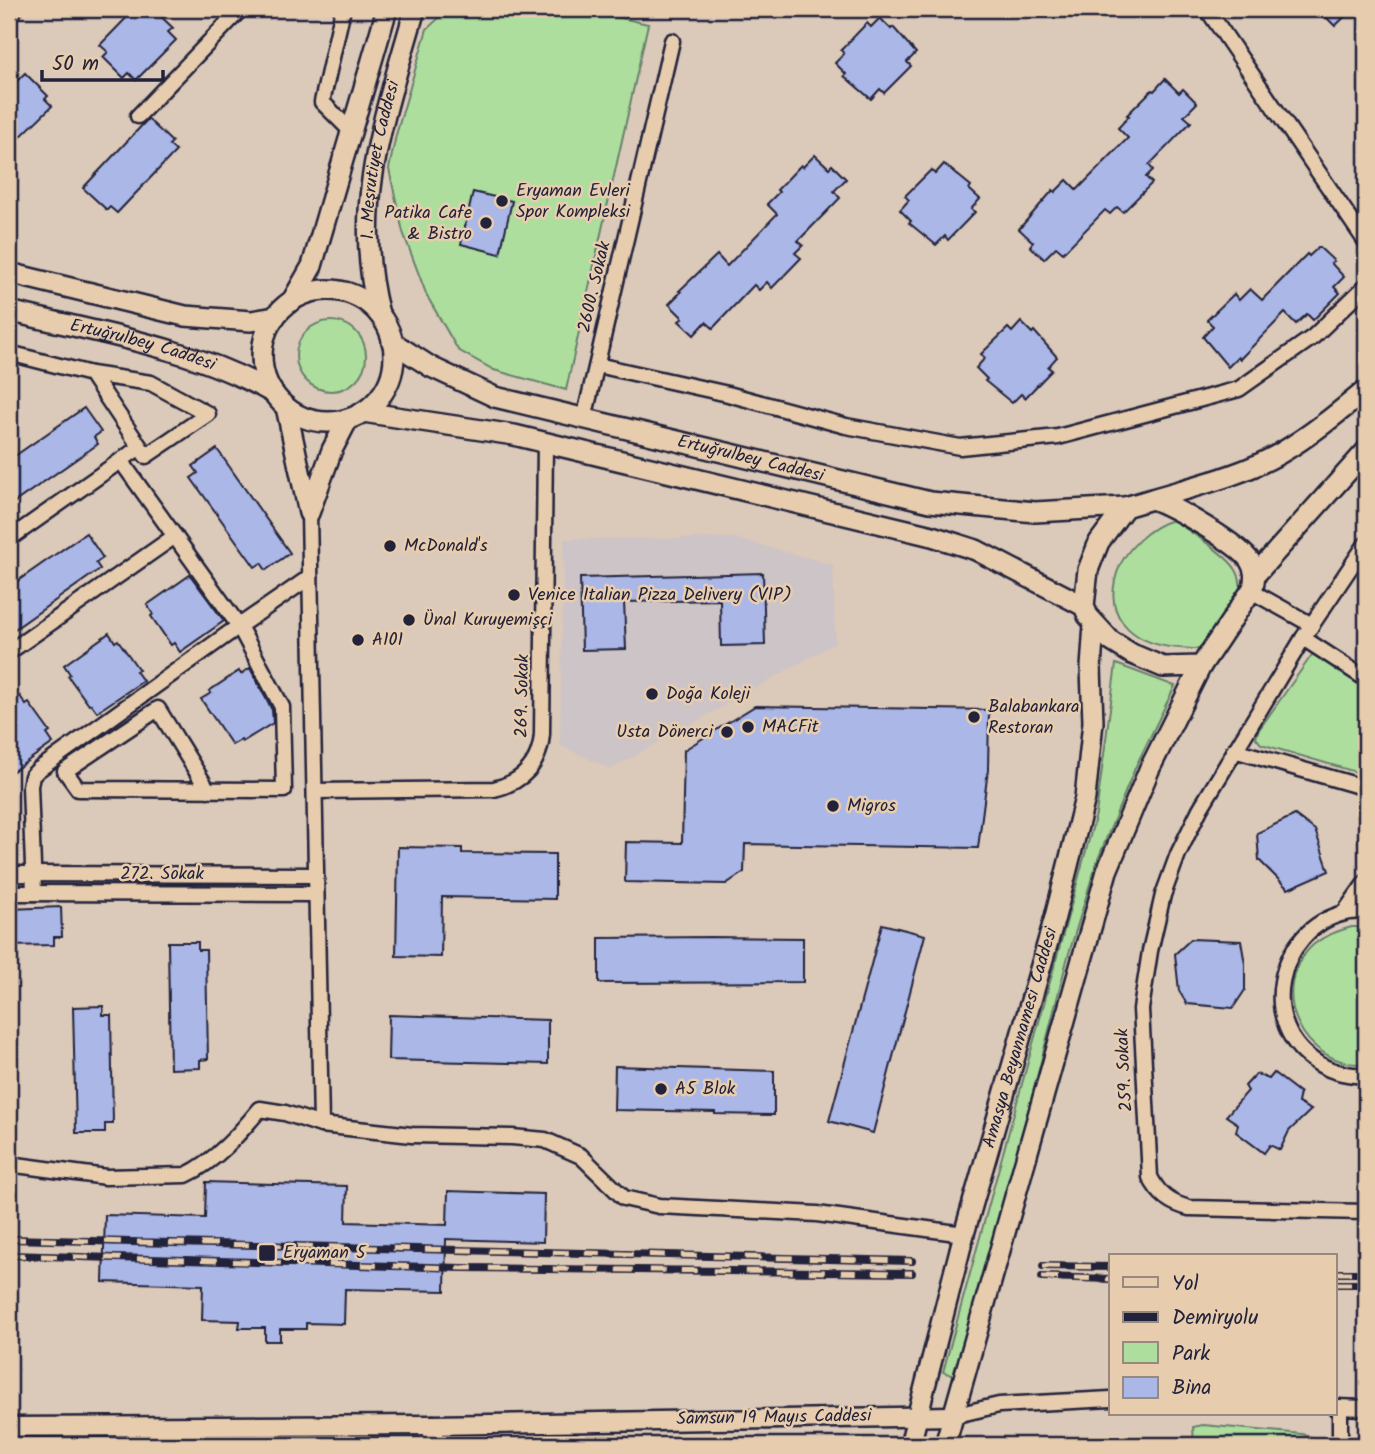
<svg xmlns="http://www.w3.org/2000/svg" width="1375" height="1454" viewBox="0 0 1375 1454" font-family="Kalam,sans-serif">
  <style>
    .built { fill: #ccc4c7 }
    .green { fill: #adde9e; stroke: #68806c; stroke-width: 2 }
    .building { fill: #aab7e7; stroke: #22223b; stroke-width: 2 }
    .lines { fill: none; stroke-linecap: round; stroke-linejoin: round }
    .minor-casing { stroke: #22223b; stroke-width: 19 }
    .tertiary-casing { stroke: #22223b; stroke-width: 23 }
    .secondary-casing { stroke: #22223b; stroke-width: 24 }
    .minor { stroke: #e7cdae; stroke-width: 14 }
    .tertiary { stroke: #e7cdae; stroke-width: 18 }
    .secondary { stroke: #e7cdae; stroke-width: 19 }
    .rail-casing { stroke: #22223b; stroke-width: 8 }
    .rail { stroke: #e7cdae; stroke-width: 5; stroke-dasharray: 16; stroke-linecap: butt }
    .poi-dot { fill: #22223b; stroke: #e7cdae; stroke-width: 2.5 }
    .labels { text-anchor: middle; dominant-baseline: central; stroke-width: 5; stroke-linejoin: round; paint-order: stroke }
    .street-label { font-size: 18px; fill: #22223b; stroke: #e7cdae }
    .poi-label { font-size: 18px; fill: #22223b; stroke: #e7cdae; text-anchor: start }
  </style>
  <rect width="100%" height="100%" fill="#dbc9b9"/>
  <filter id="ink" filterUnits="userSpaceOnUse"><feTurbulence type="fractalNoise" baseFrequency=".0143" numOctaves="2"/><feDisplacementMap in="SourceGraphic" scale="14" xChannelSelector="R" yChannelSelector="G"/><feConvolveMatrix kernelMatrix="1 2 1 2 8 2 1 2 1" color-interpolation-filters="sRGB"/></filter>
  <g filter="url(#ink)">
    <polygon class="built" points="735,538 833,565 835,643 611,769 560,745 564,539"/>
    <g class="green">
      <polygon points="459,9 580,9 648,24 566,390 494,370 458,350 427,296 403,232 389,169 396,135 427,29 442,15"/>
      <circle cx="331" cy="356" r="35"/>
      <path d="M1173 520C1189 531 1228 555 1236 570 1245 585 1239 597 1230 610 1224 620 1217 638 1207 645 1199 651 1190 649 1181 648 1137 646 1102 620 1117 573 1124 550 1150 526 1173 520Z"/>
      <polygon points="1314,652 1366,687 1366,775 1261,744 1256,738 1258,731"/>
      <polygon points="1116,664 1175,686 1135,768 1096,864 1067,960 1017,1155 954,1376 943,1372 1096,814"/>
      <path d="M1352 927H1366V1064C1303 1068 1265 990 1313 945 1325 935 1338 931 1352 927Z"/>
      <polygon points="1203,1425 1302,1434 1326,1441 1326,1445 1194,1445 1193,1427"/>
    </g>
    <g class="building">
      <polygon points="135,9 153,9 173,28 168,32 176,40 136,80 129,73 124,78 103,57 108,52 100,45"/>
      <polygon points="1318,9 1353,9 1335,26"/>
      <polygon points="880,18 891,29 893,27 916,53 907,62 911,66 884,93 880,89 871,99 844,76 846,74 835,63 844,54 841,50 867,23 871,27"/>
      <polygon points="25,73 48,96 45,99 52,106 9,148 9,89"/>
      <polygon points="1165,79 1179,93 1183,89 1197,103 1184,116 1191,122 1149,165 1153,170 1146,177 1152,183 1123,212 1117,207 1110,214 1105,210 1063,253 1056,247 1044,259 1030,246 1033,242 1019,229 1053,190 1055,192 1067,180 1077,190 1128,138 1118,128 1129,116 1127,115 1152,90 1154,91"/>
      <polygon points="148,119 172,142 169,145 176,151 117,213 110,207 107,210 83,188"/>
      <polygon points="815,155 829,168 832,165 846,179 834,191 840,198 798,241 803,245 795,253 801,258 772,288 767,282 759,290 754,285 713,328 706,322 694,335 679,321 683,318 669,304 681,292 679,291 717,255 727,266 777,214 767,204 779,192 777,190 801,165 803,167"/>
      <polygon points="944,164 971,186 969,189 980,199 971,209 975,212 948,240 945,236 936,245 909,223 911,221 900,210 909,200 905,196 931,170 935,174"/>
      <polygon points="473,192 512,201 500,254 461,244"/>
      <polygon points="1319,247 1334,261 1331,263 1344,277 1334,287 1340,293 1313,320 1307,314 1296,324 1285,313 1240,359 1238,357 1228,367 1203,337 1213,326 1207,320 1234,294 1239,300 1250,289 1262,300 1307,254 1309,256"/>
      <polygon points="1021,322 1032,333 1034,331 1057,357 1048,367 1052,370 1025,398 1021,394 1012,403 985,381 987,379 976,368 985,358 981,354 1008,328 1012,332"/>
      <polygon points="84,408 101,432 94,437 98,444 9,506 9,460"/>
      <polygon points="217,449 290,553 266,570 261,563 255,567 191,478 198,473 193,466"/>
      <polygon points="86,533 103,558 96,563 100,569 9,633 9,587"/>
      <polygon points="763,573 765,645 721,646 720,600 624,602 626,649 582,650 580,578"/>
      <polygon points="190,575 224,621 180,652 174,643 171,645 151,616 153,614 147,605"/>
      <polygon points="109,633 115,642 118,640 139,670 136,671 143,681 97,712 91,704 89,705 68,676 70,674 64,665"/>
      <polygon points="250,668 272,710 273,723 242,742 241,740 232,745 201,699 211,693 209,691 239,671 241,674"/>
      <polygon points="20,696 26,705 29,703 50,732 47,734 53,743 9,774 9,704"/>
      <polygon points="755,706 989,710 988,770 978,848 745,844 744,872 726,884 625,882 626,842 682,843 684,750"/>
      <polygon points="1295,815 1315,830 1329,871 1288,889 1259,860 1257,833"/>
      <polygon points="398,847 462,848 462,853 555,854 555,899 442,897 441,957 396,956"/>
      <polygon points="61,907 62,937 54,937 54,945 9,946 9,909"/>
      <polygon points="882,924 925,935 873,1133 829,1121"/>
      <polygon points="711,937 803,938 803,982 599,983 599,938"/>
      <polygon points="1191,939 1241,941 1245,964 1245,990 1233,1008 1187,1004 1179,991 1175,954"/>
      <polygon points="168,942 198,942 198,950 206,950 208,1059 200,1060 200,1068 170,1069"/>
      <polygon points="103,1006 103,1015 111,1015 113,1124 105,1124 105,1133 76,1133 73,1007"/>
      <polygon points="389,1015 548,1020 548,1064 388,1060"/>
      <polygon points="615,1066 774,1071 774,1115 715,1114 715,1112 614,1110"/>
      <polygon points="1274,1073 1300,1093 1298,1103 1311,1110 1289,1131 1280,1150 1270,1145 1264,1153 1236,1132 1238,1124 1226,1116 1248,1091 1245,1086 1256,1074 1269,1079"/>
      <polygon points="206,1182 347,1186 346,1222 447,1225 448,1191 544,1194 543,1242 446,1239 445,1291 345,1289 344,1324 306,1323 306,1329 280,1329 280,1341 265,1341 265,1328 239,1328 240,1321 202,1320 203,1285 103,1282 105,1215 205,1218"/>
    </g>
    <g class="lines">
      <defs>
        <g id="minor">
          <polyline points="343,9 322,102 351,131"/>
          <polyline points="1207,9 1366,242"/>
          <polyline points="9,15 15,9"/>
          <polyline points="138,116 241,9"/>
          <polyline points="9,353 91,374 151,383 208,414 146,456 91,374"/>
          <polyline points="597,365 728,394 846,426 960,447 1058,437 1239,389 1313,337 1366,286"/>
          <polyline points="584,419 672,41"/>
          <polyline points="309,513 321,1125"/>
          <polyline points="9,539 140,447"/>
          <path d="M1366 544 1303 638 1200 809 1178 854 1163 895 1150 951 1141 1009 1150 1177C1159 1195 1170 1203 1189 1208L1366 1212"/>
          <polyline points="1251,591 1312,625"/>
          <polyline points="1303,638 1366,679"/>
          <polyline points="9,652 175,536"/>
          <polyline points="1234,750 1366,788"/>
          <polyline points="208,790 158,709 65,771 78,789 284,790 282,707 239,626 310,577"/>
          <path d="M315 791 494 789C523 782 540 764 542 734L545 442"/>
          <polyline points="9,874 315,875"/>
          <polyline points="9,893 315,894"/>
          <polyline points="34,893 30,786 32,776 38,770 239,626 121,461"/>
          <path d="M1366 911C1359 912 1351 911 1345 913 1275 929 1256 1028 1319 1064 1334 1073 1349 1075 1366 1076"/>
          <polyline points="1344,913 1366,882"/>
          <path d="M9 1164 106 1177 186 1175C216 1161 239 1134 260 1109L285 1113 321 1125 412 1135 512 1137 545 1140 581 1156 624 1198 659 1206 817 1214 964 1234"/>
          <polyline points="1335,1407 1366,1408"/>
          <polyline points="1340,1407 1340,1445"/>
          <polyline points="952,1416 999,1405 1111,1399"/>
        </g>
        <g id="tertiary">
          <polyline points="9,1427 433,1425 952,1416"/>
          <polyline points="433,1445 433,1425"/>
        </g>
        <g id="secondary">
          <polyline points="9,273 185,316 251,321 275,317"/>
          <circle cx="328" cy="356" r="66"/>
          <polyline points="292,301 312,266 387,9"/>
          <path id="s1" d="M9 311C98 333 192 347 273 393"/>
          <path id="s2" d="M379 314C350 205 386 113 415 9"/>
          <path id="s3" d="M392 342 431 367 495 397 930 502 1035 512 1125 507"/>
          <polyline points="286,407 309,513 332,450 348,419"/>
          <polyline points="363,412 514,435 932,536 976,550 1084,606"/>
          <path d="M1152 499C1173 506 1239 544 1250 561 1256 571 1255 578 1253 588L1201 666 1163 667 1132 654 1111 641 1088 616 1084 606 1088 570 1099 542 1125 507Z"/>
          <path d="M1152 499C1195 486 1240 476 1279 454 1310 436 1338 413 1366 390"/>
          <polyline points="1256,574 1366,451"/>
          <path id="s4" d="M910 1445 964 1234 1055 917 1085 798 1093 722 1091 668 1094 624"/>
          <polyline points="945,1445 1107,871 1149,770 1201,666"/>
        </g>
      </defs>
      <use href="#minor" class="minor-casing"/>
      <use href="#tertiary" class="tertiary-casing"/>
      <use href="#secondary" class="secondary-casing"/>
      <use href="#minor" class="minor"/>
      <use href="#tertiary" class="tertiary"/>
      <use href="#secondary" class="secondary"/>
      <defs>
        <g id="rail">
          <polyline points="9,1239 912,1261"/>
          <polyline points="9,1255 462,1268 912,1273"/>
          <polyline points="1043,1266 1111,1267"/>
          <polyline points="1335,1273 1366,1273"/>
          <polyline points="1042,1277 1111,1279"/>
          <polyline points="1335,1284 1366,1284"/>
        </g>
      </defs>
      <use href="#rail" class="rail-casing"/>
      <use href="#rail" class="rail"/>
    </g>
  </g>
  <g class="poi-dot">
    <circle cx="502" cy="201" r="7"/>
    <circle cx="486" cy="223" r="7"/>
    <circle cx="390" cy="546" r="7"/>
    <circle cx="514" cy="595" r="7"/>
    <circle cx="409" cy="620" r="7"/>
    <circle cx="358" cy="640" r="7"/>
    <circle cx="652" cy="694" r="7"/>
    <circle cx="974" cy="717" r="7"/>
    <circle cx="748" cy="727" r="7"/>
    <circle cx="727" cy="732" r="7"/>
    <circle cx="833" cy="806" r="7"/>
    <circle cx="661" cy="1089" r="7"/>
    <rect x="258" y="1244" width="18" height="18" rx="3.5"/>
  </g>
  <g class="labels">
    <g class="street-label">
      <text stroke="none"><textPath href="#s2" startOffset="156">1. Meşrutiyet Caddesi</textPath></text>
      <text transform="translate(595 287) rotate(-77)">2600. Sokak</text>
      <text stroke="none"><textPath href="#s1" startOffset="138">Ertuğrulbey Caddesi</textPath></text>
      <text stroke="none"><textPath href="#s3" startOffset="380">Ertuğrulbey Caddesi</textPath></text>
      <text transform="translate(523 696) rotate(-89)">269. Sokak</text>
      <text x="162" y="874">272. Sokak</text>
      <text stroke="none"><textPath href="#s4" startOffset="422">Amasya Beyannamesi Caddesi</textPath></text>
      <text transform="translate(1125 1070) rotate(-93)">259. Sokak</text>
      <text transform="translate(774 1418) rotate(-1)">Samsun 19 Mayıs Caddesi</text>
    </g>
    <g class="poi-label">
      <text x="516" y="191">Eryaman Evleri<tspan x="516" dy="21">Spor Kompleksi</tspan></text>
      <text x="472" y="213" text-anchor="end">Patika Cafe<tspan x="472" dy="21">&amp; Bistro</tspan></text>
      <text x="404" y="546">McDonald's</text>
      <text x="528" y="595">Venice Italian Pizza Delivery (VIP)</text>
      <text x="423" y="620">Ünal Kuruyemişçi</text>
      <text x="372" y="640">A101</text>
      <text x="666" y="694">Doğa Koleji</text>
      <text x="988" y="707">Balabankara<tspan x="988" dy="21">Restoran</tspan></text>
      <text x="762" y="727">MACFit</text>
      <text x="713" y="732" text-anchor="end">Usta Dönerci</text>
      <text x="847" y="806">Migros</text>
      <text x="675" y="1089">A5 Blok</text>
      <text x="283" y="1253">Eryaman 5</text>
    </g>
  </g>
  <rect width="1375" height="1454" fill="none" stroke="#e7cdae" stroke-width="35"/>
  <rect x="18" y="18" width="1340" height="1419" fill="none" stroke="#22223b" stroke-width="2.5" filter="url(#ink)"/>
  <rect x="1109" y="1254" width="228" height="161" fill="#e7cdae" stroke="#988980" stroke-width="2"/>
  <rect x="1123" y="1277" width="35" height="10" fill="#e7cdae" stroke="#988980" stroke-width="2"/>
  <text x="1172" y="1290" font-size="21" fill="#22223b">Yol</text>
  <rect x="1123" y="1312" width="35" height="10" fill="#22223b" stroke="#988980" stroke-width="2"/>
  <text x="1172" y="1324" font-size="21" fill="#22223b">Demiryolu</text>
  <rect x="1123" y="1342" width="35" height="21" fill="#adde9e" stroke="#988980" stroke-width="2"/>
  <text x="1172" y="1360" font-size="21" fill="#22223b">Park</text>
  <rect x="1123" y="1377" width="35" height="21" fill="#aab7e7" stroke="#988980" stroke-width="2"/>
  <text x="1172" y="1394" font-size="21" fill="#22223b">Bina</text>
  <path d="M42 70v10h121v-10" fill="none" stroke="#22223b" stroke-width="3.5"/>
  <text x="52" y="70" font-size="21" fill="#22223b" stroke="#e7cdae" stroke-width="5" paint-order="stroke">50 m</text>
</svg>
